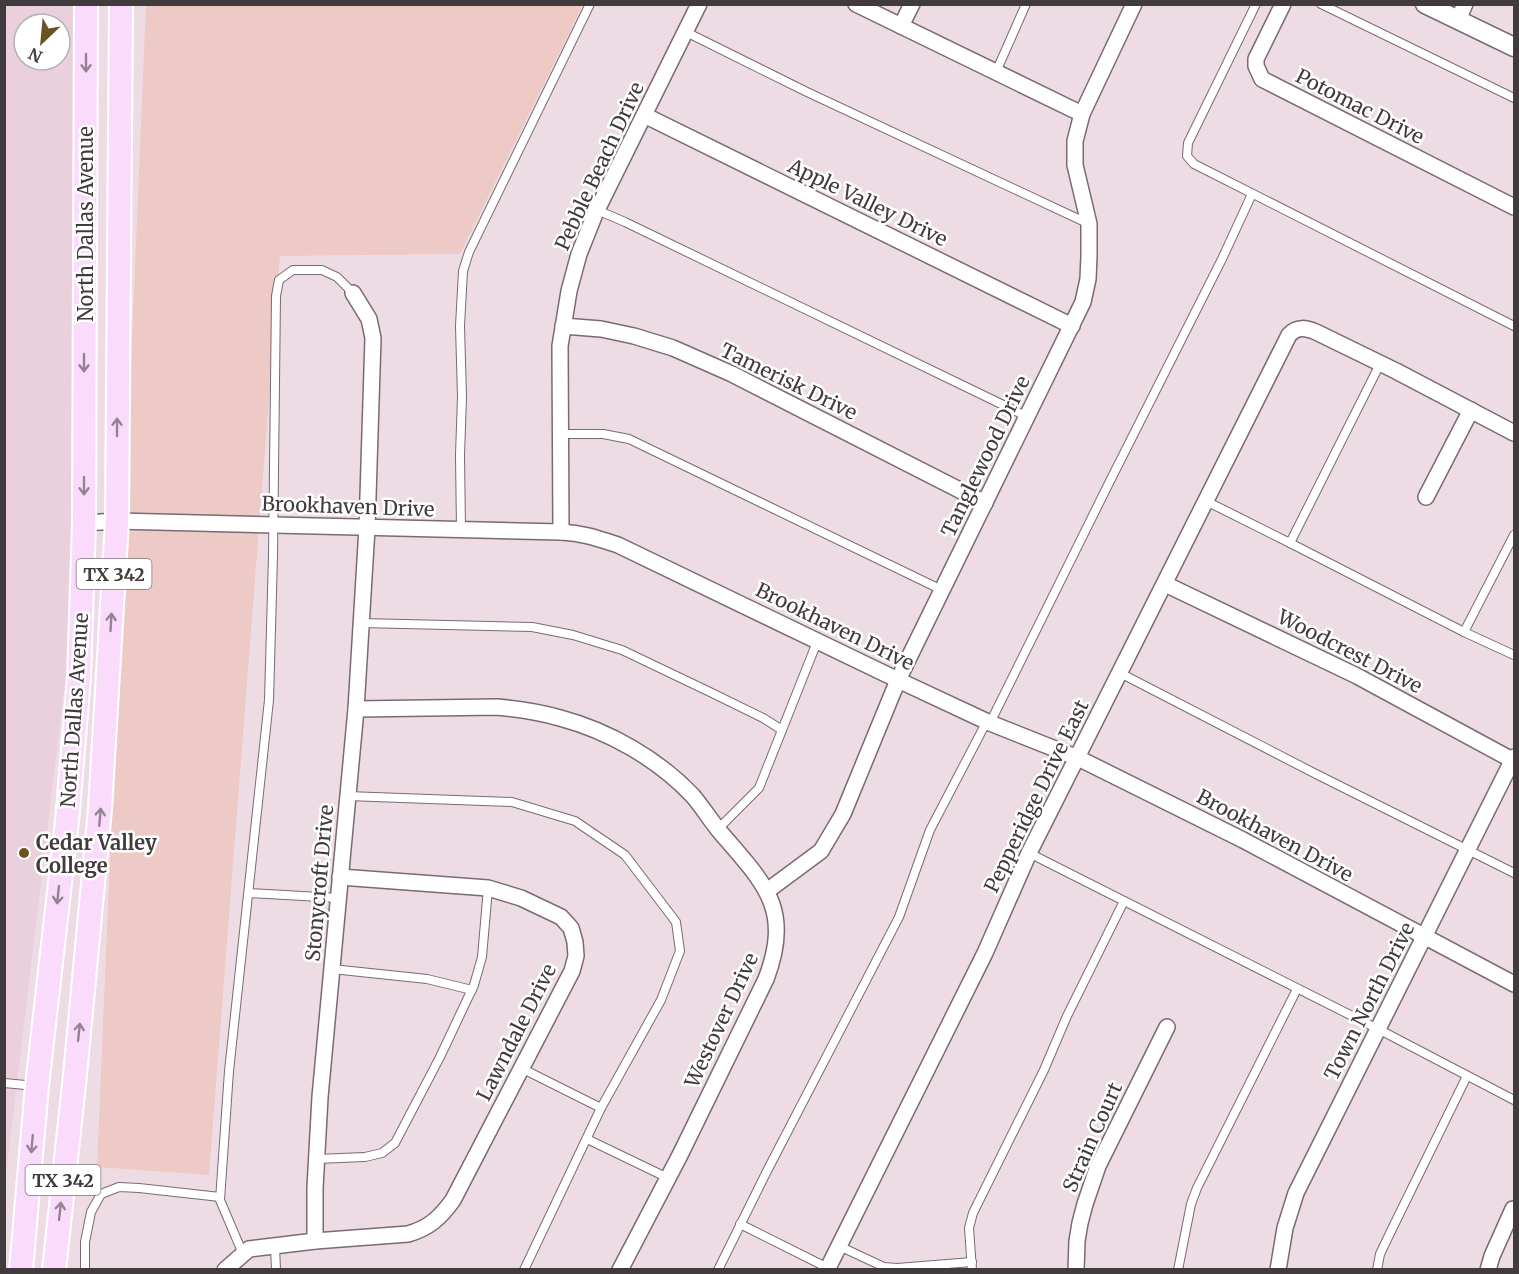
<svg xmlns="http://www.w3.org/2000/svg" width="1519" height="1274" viewBox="0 0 1519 1274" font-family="Merriweather,serif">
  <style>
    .built { fill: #ead0dd; fill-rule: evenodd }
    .green { fill: #eecac7 }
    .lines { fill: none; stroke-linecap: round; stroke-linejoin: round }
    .service-casing { stroke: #7a6a73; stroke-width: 10 }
    .minor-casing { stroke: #7a6a73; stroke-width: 18 }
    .tertiary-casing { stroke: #7a6a73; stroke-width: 21 }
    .primary-casing { stroke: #fff; stroke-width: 26 }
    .service { stroke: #fff; stroke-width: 8 }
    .minor { stroke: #fff; stroke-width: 15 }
    .tertiary { stroke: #fff; stroke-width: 18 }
    .primary { stroke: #fadbfb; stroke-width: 22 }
    .oneway { stroke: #958393 }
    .poi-dot { fill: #6b5223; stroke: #fff; stroke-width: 2 }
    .labels { text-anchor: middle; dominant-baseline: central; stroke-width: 5; stroke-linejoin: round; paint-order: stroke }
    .shield { fill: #fff; stroke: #7b7678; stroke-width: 1.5 }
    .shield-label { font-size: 18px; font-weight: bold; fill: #423b3e }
    .street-label { font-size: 20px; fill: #423b3e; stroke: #fff }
    .poi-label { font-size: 20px; font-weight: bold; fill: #423b3e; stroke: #fff; text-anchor: start }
  </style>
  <rect width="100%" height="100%" fill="#eedce5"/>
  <path class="built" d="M5 5H86L84 523 5 1184ZM24 24H60V60H24Z"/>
  <polygon class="green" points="146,5 583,5 460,254 280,256 209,1175 97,1167"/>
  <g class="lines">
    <defs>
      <g id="service">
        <polyline points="1256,4 1188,143 1187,156 1194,164 1514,326"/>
        <polyline points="1321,4 1514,98"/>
        <polyline points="686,32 807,92 1087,223"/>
        <polyline points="996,72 1026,4"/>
        <polyline points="597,210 625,222 1028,417"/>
        <polyline points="560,434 603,434 629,439 942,590"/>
        <polyline points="1206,501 1290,543 1380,364"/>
        <polyline points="461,530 460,455 462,397 460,326 463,271 469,252 590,4"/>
        <polyline points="1290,543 1464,632 1514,655"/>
        <polyline points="361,623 532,627 573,635 622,650 712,693 763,718 782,730"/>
        <polyline points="1464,632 1514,535"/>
        <polyline points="1120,673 1314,773 1514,873"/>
        <polyline points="990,723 1109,483 1222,259 1252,194"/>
        <polyline points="347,796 512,802 575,821 625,855 676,922 680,951 661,1000 601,1108 524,1270"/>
        <polyline points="718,829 759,788 817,642"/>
        <polyline points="1029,853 1378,1029 1514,1100"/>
        <polyline points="249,893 338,898"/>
        <polyline points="332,969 427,979 472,990"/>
        <polyline points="521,1068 601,1108"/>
        <polyline points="4,1083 36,1086"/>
        <polyline points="587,1139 668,1178"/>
        <polyline points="316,1159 365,1157 382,1153 395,1143 440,1057 474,985 482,957 488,888"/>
        <polyline points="740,1224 828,1268"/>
        <polyline points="275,1246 276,1270"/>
        <polyline points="839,1246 884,1267 897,1268 972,1262"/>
        <polyline points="243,1254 220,1200 229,1071 269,700 273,556 276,296 279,280 293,270 322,270 337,277 353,293"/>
        <polyline points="85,1270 85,1242 91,1212 101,1194 119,1187 139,1188 220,1197"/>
        <polyline points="718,1270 767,1171 899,917 930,830 987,721"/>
        <polyline points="972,1270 969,1228 973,1213 1044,1070 1067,1016 1124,901"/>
        <polyline points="1178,1270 1191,1204 1197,1188 1297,989"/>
        <polyline points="1377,1270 1380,1254 1393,1227 1467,1076"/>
      </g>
      <g id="minor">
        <polyline points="856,4 1082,114"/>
        <polyline points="1283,4 1256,59 1256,66 1262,79 1514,207"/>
        <polyline points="1458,20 1465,4"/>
        <polyline points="901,26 912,4"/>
        <polyline points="644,115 1072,326"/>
        <polyline points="563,326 601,329 634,336 673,348 732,374 985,503"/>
        <polyline points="1426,497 1471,410"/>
        <path d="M84 523 117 521 561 532C583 533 597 538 618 545L898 680 990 723 1078 758 1243 840 1514 984"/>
        <polyline points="561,532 560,346 569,291 579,254 595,214 699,4"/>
        <polyline points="1165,584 1357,676 1514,761"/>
        <path d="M356 709 497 707C518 709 539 712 560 718 609 731 658 759 693 796 703 808 711 821 721 833 764 883 793 909 766 979L680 1155 620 1270"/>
        <polyline points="767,891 821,851 843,814 898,680 1083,302 1088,279 1089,256 1089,224 1075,165 1075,141 1082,114 1134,4"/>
        <polyline points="315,1241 315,1188 320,1097 356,709 367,528 373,338 369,319 353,293"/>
        <path d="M225 1270 249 1249 315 1241 408 1234C429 1228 440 1218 453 1200L572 971 576 956 575 942 571 928 561 917 521 898 488 888 340 877"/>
        <path d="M827 1270 985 953 1029 853 1289 335C1297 326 1306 328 1316 332L1396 371 1514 433"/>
        <polyline points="1076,1270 1077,1241 1080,1223 1085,1204 1098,1166 1167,1027"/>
        <polyline points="1278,1270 1285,1228 1296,1193 1514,757"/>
        <polyline points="1488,1270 1492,1256 1513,1209"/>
      </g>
      <polyline id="tertiary" points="1425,4 1514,47"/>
      <g id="primary">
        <polyline points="21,1270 37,1086 67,821 79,678 84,523 86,4"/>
        <polyline points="54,1270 75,1075 100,809 117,521 121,4"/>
      </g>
    </defs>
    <use href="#service" class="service-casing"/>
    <use href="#minor" class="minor-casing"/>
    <use href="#tertiary" class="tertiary-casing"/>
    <use href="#primary" class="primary-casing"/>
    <use href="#service" class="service"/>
    <use href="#minor" class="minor"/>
    <use href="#tertiary" class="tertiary"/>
    <use href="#primary" class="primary"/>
  </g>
  <defs><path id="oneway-shaft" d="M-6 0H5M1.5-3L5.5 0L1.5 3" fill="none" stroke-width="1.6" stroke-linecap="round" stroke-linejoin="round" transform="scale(1.5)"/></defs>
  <g class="oneway">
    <use href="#oneway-shaft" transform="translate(86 63) rotate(90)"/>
    <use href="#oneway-shaft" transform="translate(84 363) rotate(90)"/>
    <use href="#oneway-shaft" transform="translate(117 427) rotate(-90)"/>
    <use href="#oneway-shaft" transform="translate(84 486) rotate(90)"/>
    <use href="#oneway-shaft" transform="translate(111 622) rotate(-87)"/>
    <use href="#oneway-shaft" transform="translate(100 817) rotate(-85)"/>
    <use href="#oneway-shaft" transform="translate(58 895) rotate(96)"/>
    <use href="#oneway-shaft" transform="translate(79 1032) rotate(-84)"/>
    <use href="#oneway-shaft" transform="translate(32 1144) rotate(95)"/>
    <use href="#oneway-shaft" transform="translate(60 1211) rotate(-84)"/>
  </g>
  <circle class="poi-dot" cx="24" cy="853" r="6"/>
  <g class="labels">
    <g class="shield">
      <rect x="76.5" y="559" width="75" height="30" rx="4.5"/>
      <rect x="25.5" y="1165" width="75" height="30" rx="4.5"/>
    </g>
    <g class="shield-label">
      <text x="114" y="574">TX 342</text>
      <text x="63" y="1180">TX 342</text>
    </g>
    <g class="street-label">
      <text transform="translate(1360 106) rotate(27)">Potomac Drive</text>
      <text transform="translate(599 166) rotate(-65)">Pebble Beach Drive</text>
      <text transform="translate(868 202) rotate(26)">Apple Valley Drive</text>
      <text transform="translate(85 224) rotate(-90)">North Dallas Avenue</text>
      <text transform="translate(789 381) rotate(26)">Tamerisk Drive</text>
      <text transform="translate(985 456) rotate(-64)">Tanglewood Drive</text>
      <text transform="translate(348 506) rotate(2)">Brookhaven Drive</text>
      <text transform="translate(835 626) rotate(26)">Brookhaven Drive</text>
      <text transform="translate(1350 651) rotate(27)">Woodcrest Drive</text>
      <text transform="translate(74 710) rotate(-86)">North Dallas Avenue</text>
      <text transform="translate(1036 796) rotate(-64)">Pepperidge Drive East</text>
      <text transform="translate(1275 835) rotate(28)">Brookhaven Drive</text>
      <text transform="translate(319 883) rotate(-85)">Stonycroft Drive</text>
      <text transform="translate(1369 1001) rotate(-63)">Town North Drive</text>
      <text transform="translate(721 1020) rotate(-65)">Westover Drive</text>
      <text transform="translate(516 1032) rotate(-63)">Lawndale Drive</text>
      <text transform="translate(1092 1137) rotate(-66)">Strain Court</text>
    </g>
    <g class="poi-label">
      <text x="36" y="842">Cedar Valley<tspan x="36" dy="23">College</tspan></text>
    </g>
  </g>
  <rect width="1519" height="1274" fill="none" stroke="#423b3e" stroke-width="12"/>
  <g transform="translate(42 42) rotate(206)"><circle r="28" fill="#ffffff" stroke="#b3b1b2" stroke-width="1.5"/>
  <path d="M0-4.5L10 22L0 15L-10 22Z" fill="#6b5223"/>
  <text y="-9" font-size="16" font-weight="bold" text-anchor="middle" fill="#423b3e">N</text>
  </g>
</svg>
